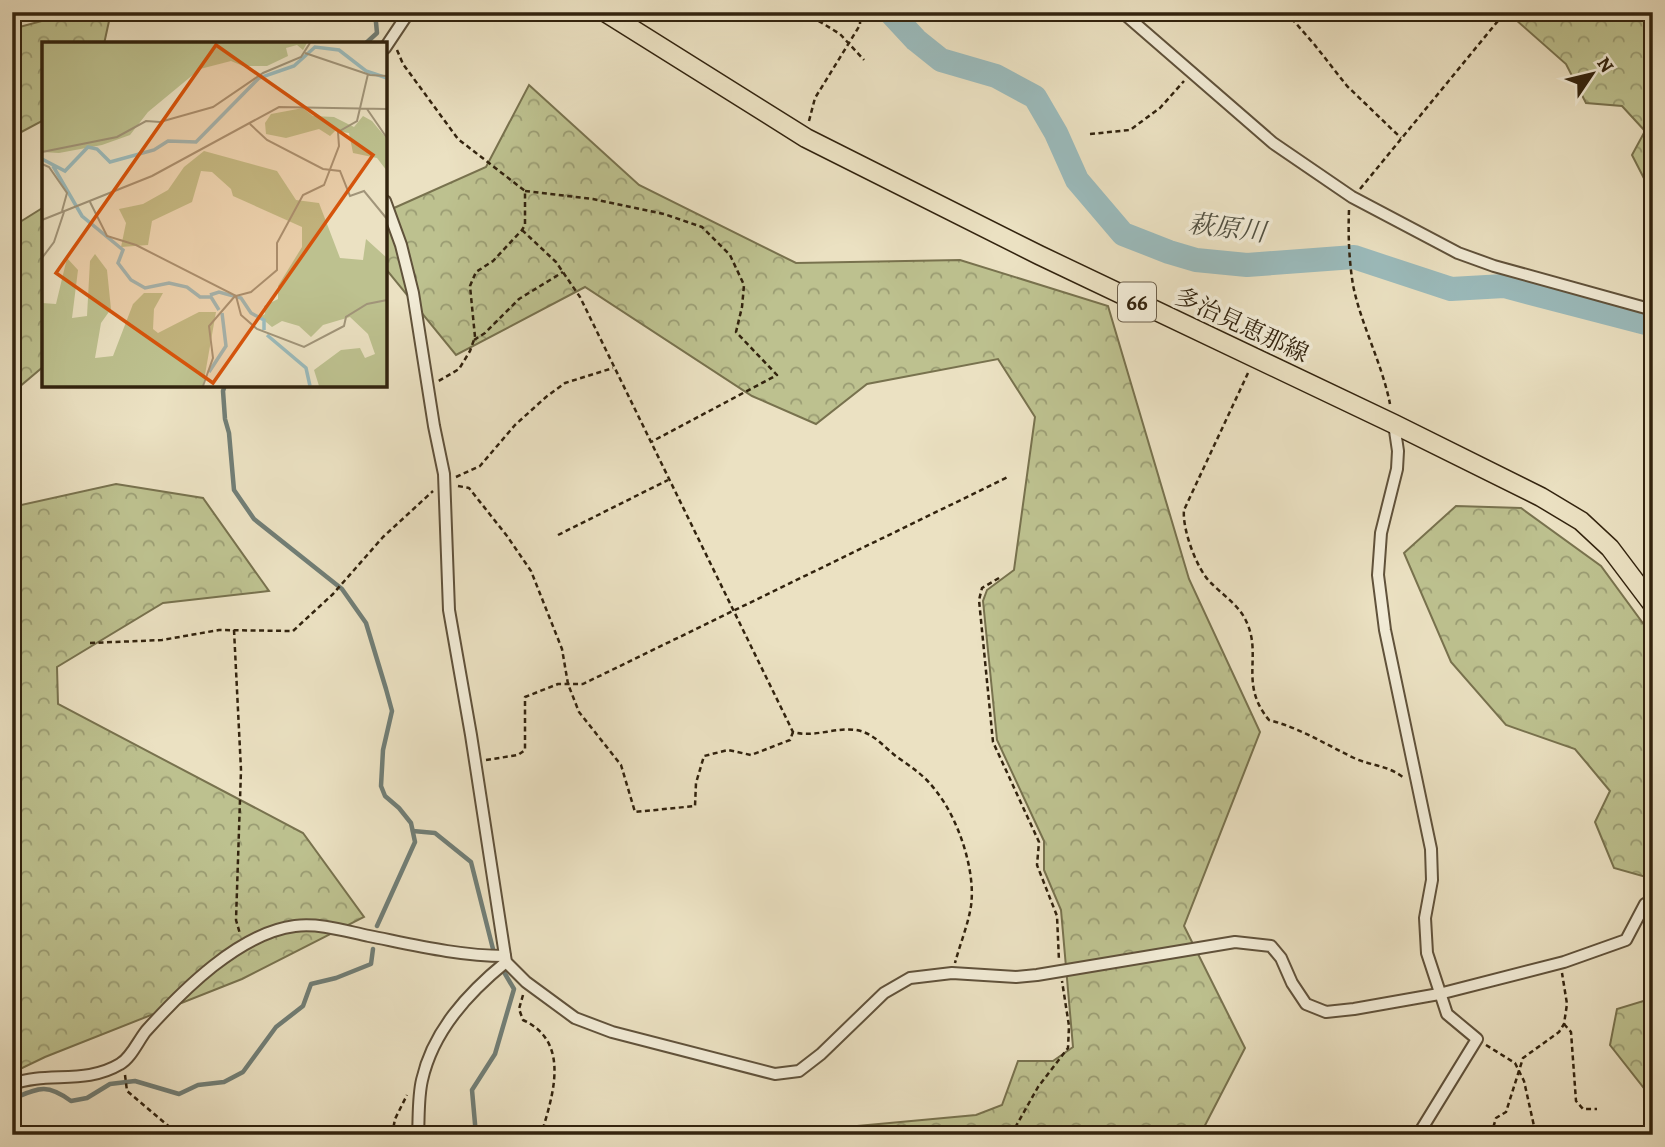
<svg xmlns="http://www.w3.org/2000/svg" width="1665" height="1147" viewBox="0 0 1665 1147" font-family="Alegreya,'Noto Serif JP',serif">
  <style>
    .forest { fill: url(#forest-crowns); stroke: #78724e; stroke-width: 2 }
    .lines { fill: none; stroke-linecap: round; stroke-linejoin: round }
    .stream { stroke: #717e76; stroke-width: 4.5 }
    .river { stroke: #9bbbbc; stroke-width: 24 }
    .street-casing { stroke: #60523b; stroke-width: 14 }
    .primary-casing { stroke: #32230e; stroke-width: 21 }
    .path { stroke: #32230e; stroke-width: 2.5; stroke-dasharray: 5 3.5; stroke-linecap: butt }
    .street { stroke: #f2ecd7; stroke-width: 10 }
    .primary { stroke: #ebe1c2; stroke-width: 18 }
    .labels { text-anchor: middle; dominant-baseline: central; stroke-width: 7; stroke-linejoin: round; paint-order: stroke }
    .shield { fill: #f2ecd7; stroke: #6c5f4a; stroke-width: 2 }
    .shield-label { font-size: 23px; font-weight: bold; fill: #32230e }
    .street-label { font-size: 24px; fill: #32230e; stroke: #f2ecd7 }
    .water-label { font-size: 26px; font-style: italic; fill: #525142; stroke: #f2ecd7 }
    .inset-river { fill: none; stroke: #9bbbbc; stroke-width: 3.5 }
    .inset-road { fill: none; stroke: #a1957a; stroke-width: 2 }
    .view { fill: #d6540c; fill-opacity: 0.15; stroke: #d6540c; stroke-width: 3.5 }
    .inset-edge { fill: none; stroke: #32230e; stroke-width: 3.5 }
  </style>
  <defs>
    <pattern id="forest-crowns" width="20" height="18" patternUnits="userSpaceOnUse" patternTransform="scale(1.75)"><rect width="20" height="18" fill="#bdc18f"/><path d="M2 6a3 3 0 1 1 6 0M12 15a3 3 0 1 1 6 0" fill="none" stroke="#9a9c73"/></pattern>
  </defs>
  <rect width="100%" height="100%" fill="#ebe1c2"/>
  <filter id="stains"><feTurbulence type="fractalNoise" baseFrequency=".00286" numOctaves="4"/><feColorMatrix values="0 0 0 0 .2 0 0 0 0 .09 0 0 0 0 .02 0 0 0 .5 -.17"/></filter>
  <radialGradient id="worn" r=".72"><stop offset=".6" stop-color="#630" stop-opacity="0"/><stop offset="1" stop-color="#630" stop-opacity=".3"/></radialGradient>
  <g class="forest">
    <polygon points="75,12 111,12 104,44 44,44 44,120 12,137 12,29"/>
    <polygon points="1507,12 1653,12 1653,196 1632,155 1645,131 1622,106 1586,103 1566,64"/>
    <polygon points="529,85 639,185 796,263 960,260 1108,306 1189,579 1260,732 1184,926 1245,1048 1200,1135 694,1135 702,1130 803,1131 976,1115 1002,1105 1018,1061 1053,1061 1073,1047 1061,910 1044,870 1044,841 997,740 983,601 987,590 1014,570 1035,417 998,359 867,384 816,424 752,396 585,287 456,355 385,268 385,212 486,167"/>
    <polygon points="44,207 44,366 12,393 12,227"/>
    <polygon points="116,484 203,498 269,591 163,603 57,667 58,704 303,833 364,917 242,979 45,1057 12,1073 12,507"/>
    <polygon points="1456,506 1521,508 1601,566 1653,637 1650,718 1653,723 1653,879 1614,868 1595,822 1610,791 1575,749 1506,725 1451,662 1404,553"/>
    <polygon points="1653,998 1653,1116 1650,1096 1610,1045 1617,1009"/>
  </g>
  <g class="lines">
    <g class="stream">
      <polyline points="365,44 377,33 375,12"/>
      <polyline points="225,385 223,391 225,419 229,433 234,490 254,519 342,589 366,623 386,689 392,711 383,750 381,786 385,796 399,808 411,823 415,842 377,926"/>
      <polyline points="413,831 435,833 471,862 494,953"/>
      <path d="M12 1099C39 1088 46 1083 71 1101L87 1098 110 1084 135 1081 179 1094 198 1085 224 1082 243 1072 276 1027 303 1006 311 984 336 978 371 964 373 949"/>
      <polyline points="476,1135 472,1090 495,1054 514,989 501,967"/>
    </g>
    <polyline class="river" points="890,12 916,40 941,60 996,76 1035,97 1056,133 1077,180 1123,234 1169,252 1196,260 1247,265 1354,257 1451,289 1504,286 1653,325"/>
    <defs>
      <g id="street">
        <polyline points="1122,12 1273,143 1352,197 1458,253 1494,266 1653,310"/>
        <polyline points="385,48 409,12"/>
        <polyline points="385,201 401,245 413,293 434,426 444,474 449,610 471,735 506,962 526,982 575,1018 612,1032 775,1074 799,1071 821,1054 884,993 910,978 952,973 1016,977 1037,975 1235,942 1271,946 1281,958 1292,983 1306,1004 1326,1012 1354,1009 1439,994 1564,962 1626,940 1645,904 1653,900"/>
        <polyline points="1394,424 1398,451 1397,469 1381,533 1378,575 1385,630 1431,849 1432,880 1425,918 1427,953 1447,1014 1477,1039 1418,1135"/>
        <path d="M12 1084C48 1071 85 1085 120 1064 131 1058 138 1041 146 1031 182 991 239 933 295 926 320 923 345 931 369 936 414 945 459 956 505 956"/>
        <path d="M418 1135C419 1117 418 1097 422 1080 433 1031 468 993 506 962"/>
      </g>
      <polyline id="primary" points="605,12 806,138 1039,255 1394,424 1541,497 1581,521 1610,548 1653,605"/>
    </defs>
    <use href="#street" class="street-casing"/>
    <use href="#primary" class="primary-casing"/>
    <g class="path">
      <polyline points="804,12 840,34 864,60"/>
      <polyline points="1286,12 1314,44 1347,86 1401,138"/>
      <polyline points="397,50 403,64 458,139 525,191 525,225 522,230 493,261 476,272 470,286 475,337 470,351 459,369 437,382"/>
      <polyline points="809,121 815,98 860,25 860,12"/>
      <polyline points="1090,134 1130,130 1160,108 1184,81"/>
      <polyline points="1360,189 1502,16"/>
      <polyline points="525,191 593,199 664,214 702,227 730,255 744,285 742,307 736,332 777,375 651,442"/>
      <path d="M1349 210C1348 235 1349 260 1353 285 1361 325 1382 363 1390 404"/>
      <path d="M522 230 556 262 580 297 793 732C814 738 835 727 856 730 875 733 885 749 900 759 914 769 926 777 936 791 958 818 976 871 971 906 968 925 960 944 955 963"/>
      <polyline points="474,340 485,333 519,299 563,272"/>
      <path d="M1248 373 1184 510C1182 529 1197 570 1211 583 1224 596 1240 606 1247 623 1262 657 1239 684 1269 720 1300 728 1325 744 1354 758 1371 766 1388 765 1404 778"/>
      <polyline points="456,477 480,466 515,425 546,397 565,383 613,368"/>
      <polyline points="458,486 469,488 507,536 531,571 562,649 568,684 579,712 621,765 635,812 695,806 696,783 704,756 728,750 751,755 790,740 793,732"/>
      <polyline points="558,535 668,480"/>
      <polyline points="999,578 982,588 979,600 993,742 1039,842 1037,865 1057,916 1059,961"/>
      <polyline points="234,630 241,770 236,920 240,934"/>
      <polyline points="90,643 162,640 219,630 293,631 333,594 383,537 433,491"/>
      <polyline points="486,760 518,755 525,750 525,697 558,684 583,684 1008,477"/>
      <path d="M523 995 519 1009 523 1020C571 1042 553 1095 541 1135"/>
      <polyline points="1564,1024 1571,1032 1576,1101 1583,1109 1597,1109"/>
      <polyline points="1486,1045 1515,1063 1524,1081 1536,1135"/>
      <polyline points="125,1075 127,1091 179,1135"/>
      <polyline points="392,1135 395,1119 407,1095"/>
      <polyline points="1011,1135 1038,1087 1068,1048 1069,1026 1062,981"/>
      <polyline points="1491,1135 1496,1118 1506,1112 1523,1058 1559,1032 1564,1024 1567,1004 1562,973"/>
    </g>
    <use href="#street" class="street"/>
    <use href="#primary" class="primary"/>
  </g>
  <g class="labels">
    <rect class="shield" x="1118" y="282.5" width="38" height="39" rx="5"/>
    <g class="shield-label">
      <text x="1137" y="302">66</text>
    </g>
    <g class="street-label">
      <text transform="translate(1242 325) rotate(25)">多治見恵那線</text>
    </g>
    <g class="water-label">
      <text transform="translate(1227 228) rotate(7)">萩原川</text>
    </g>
  </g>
  <g transform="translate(42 42)">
    <rect width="345" height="345" fill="#ebe1c2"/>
    <path d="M0 1H265L261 8 255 3 244 6 246 14 225 24H201L189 19 158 27 106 70 88 93 60 103 17 111 0 110ZM261 66 271 74 292 75 312 85 321 74 330 79 345 97V129L335 116 311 111 307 91 293 89 288 94 277 87 244 96 224 92 223 81 229 72ZM162 109 235 129 254 158 277 161 298 216 321 218 324 197 345 216V344H277L272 328 299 308 318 306 323 316 333 312 326 292 308 275 281 283 269 295 257 284 240 279 230 285 218 275 223 272 222 264 236 257V244L260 205V185L191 154 189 147 170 130 159 129 150 160 110 179 106 203 79 205 84 181 77 167 101 162 126 148 142 125ZM53 212 65 228 69 267 59 281 53 316 71 314 91 262 102 251H121L112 267 111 287 116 291 157 270H174L161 344H0V261L14 262 25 216 36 228 30 276 45 274 48 219Z" fill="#bdc18f"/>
    <path class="inset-river" d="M0 117 23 129 46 105 55 107 68 120 112 108 126 99 154 100 217 36 252 24 273 5 297 8 324 29 345 36M11 124 40 174 81 208 76 221 89 238 103 246 127 241 145 245 158 255H169L177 268M168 253 177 250 199 256 209 271 222 278V288M225 293 264 326 268 344M167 330 184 304 180 271"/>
    <path class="inset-road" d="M263 11 328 33 345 34M325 67 345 96M208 82 225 98 281 127 298 129 308 154 322 149 345 177M0 110 75 95 104 79 118 80 171 65 221 31 259 15 268 1M0 122 7 125 25 151 20 169M48 160 65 194 94 203 194 254 209 250 235 228V201L261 153 282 143 297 104 296 90 315 79 326 32M0 178 110 134 237 65 345 67M0 216 12 200 22 170M194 254 199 273 215 287 262 305 302 284 304 275 325 262 345 258M161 344 171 316 167 284 193 254"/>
    <path class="view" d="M174 3 331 113 171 341 14 231Z"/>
    <rect width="345" height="345" class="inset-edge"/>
  </g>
  <rect width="1665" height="1147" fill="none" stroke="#ebe1c2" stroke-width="42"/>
  <rect x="14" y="14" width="1637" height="1119" fill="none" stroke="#32230e" stroke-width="3.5"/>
  <rect x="21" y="21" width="1623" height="1105" fill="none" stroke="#32230e" stroke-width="2"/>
  <g transform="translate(1592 74) rotate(55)" stroke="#f2ecd7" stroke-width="5" paint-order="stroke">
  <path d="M0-5L12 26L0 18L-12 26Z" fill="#32230e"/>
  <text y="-10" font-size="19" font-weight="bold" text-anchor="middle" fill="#32230e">N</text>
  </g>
  <rect width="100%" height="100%" filter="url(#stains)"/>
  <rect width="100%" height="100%" fill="url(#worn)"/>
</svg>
